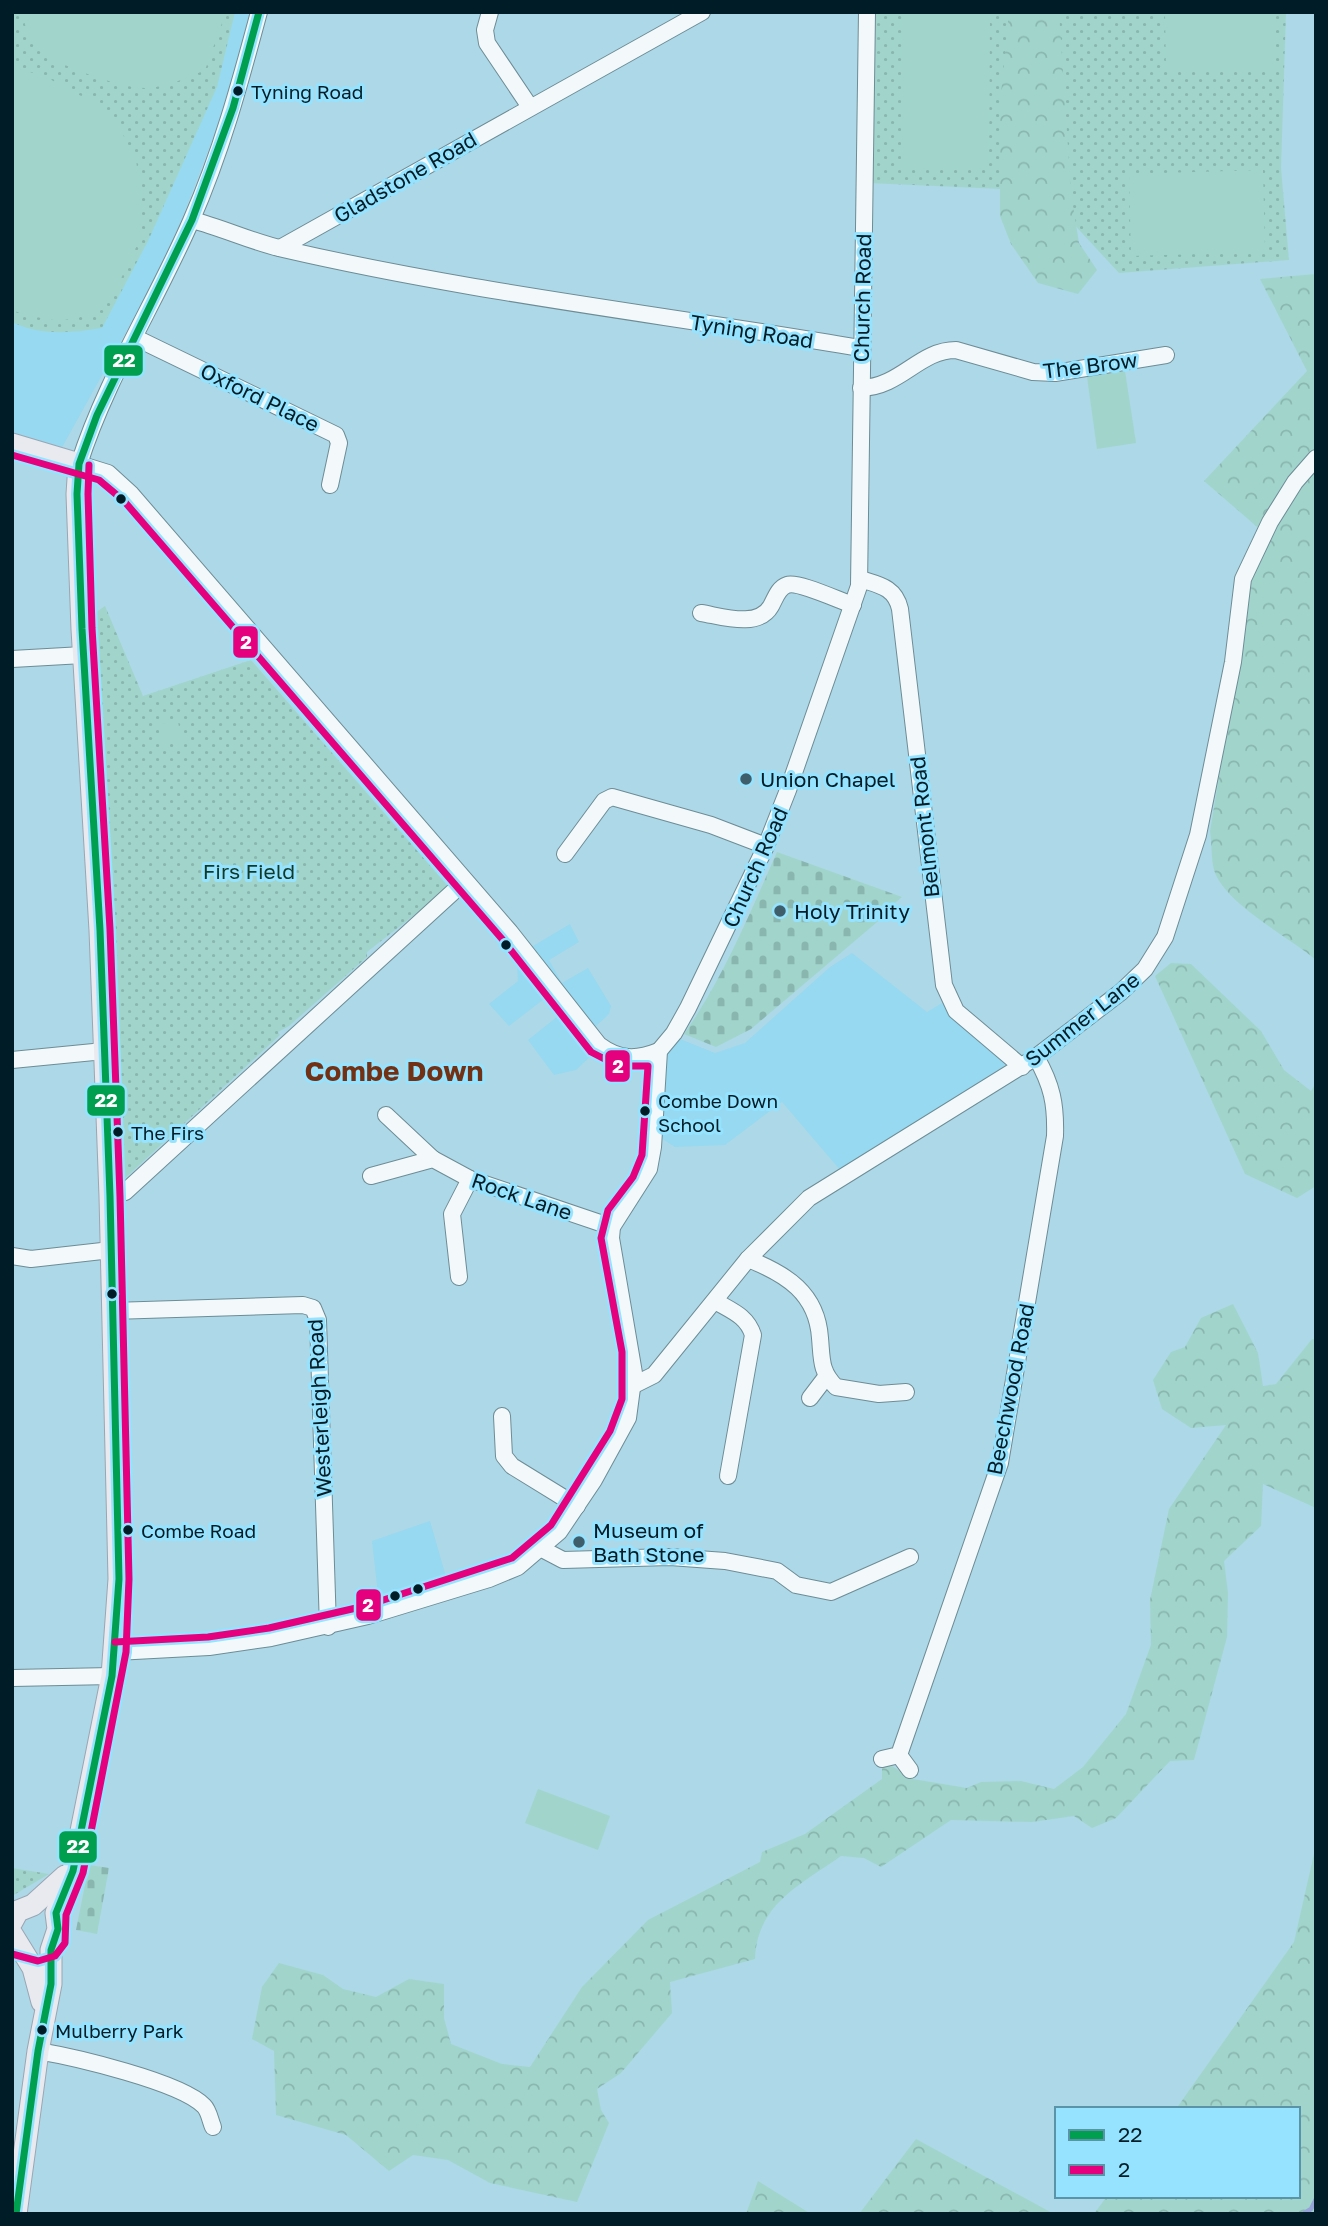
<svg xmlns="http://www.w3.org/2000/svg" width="1328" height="2226" viewBox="0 0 1328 2226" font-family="'Golos Text',sans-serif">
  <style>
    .built { fill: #96d9f0 }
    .grass { fill: url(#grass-dots) }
    .forest { fill: url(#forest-crowns) }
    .cemetery { fill: url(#cemetery-stones) }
    .garden { fill: #a1d5cc }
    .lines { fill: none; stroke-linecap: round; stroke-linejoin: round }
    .stream { stroke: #95a3d9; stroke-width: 4.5 }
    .minor-casing { stroke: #6d8c96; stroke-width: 18 }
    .major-casing { stroke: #99a6b3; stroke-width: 23 }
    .minor { stroke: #f3f9fb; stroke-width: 16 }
    .major { stroke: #e8eaf0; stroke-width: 21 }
    .bus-1-casing { stroke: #95e3ff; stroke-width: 12 }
    .bus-2-casing { stroke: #95e3ff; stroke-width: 12 }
    .bus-1 { stroke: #009f4f; stroke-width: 7 }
    .bus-2 { stroke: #e5007d; stroke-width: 7 }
    .bus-dot { fill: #001d27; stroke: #95e3ff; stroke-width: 2.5 }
    .poi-dot { fill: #3d5e6a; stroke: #95e3ff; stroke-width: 2.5 }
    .labels { text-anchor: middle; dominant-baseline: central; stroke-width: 6; stroke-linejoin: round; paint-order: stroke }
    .bus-label { font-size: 19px; fill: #001d27; stroke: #95e3ff; text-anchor: start }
    .street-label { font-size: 21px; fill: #001d27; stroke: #95e3ff }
    .poi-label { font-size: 21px; fill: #001d27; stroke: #95e3ff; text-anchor: start }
    .park-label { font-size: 21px; fill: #113928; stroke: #95e3ff }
    .district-label { font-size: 28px; font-weight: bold; fill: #723115; stroke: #95e3ff }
    .line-badge { stroke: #95e3ff; stroke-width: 2.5 }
    .badge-label { font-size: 19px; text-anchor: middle; font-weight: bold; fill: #fff }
  </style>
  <defs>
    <pattern id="grass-dots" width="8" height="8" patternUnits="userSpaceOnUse" patternTransform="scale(1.75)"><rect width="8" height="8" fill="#a1d5cc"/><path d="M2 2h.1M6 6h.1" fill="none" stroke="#89b6af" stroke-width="1.8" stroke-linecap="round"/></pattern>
    <pattern id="forest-crowns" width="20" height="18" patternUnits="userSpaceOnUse" patternTransform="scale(1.75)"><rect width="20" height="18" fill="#a1d5cc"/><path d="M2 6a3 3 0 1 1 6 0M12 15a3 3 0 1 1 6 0" fill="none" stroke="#89b6af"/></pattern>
    <pattern id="cemetery-stones" width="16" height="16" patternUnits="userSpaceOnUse" patternTransform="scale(1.75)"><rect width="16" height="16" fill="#a1d5cc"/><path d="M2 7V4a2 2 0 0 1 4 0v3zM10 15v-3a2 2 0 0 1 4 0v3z" fill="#89b6af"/></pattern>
  </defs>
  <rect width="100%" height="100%" fill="#add8e7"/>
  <g class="built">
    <polygon points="12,12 250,12 223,112 181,221 157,276 60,451 12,433"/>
    <polygon points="570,924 579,942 549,960 562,983 588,968 611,1006 609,1014 582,1039 594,1053 576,1070 554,1075 528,1040 558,1016 544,999 509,1026 489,1004 518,981 517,962 533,946"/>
    <polygon points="852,953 927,1012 942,1003 1007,1064 841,1171 782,1102 725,1145 675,1147 661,1138 665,1056 680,1039 715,1053 745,1043 830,967"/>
    <polygon points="430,1521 448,1584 379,1603 372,1541"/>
  </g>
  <g class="grass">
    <path d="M12 12H235L217 87 148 241 102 328C72 333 40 336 12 322Z"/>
    <polygon points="873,12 1286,12 1281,168 1289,260 1119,273 1043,191 869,183"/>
    <polygon points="105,606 143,696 251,660 447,885 441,894 367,952 367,957 289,1026 278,1032 280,1035 123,1180 114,1057 95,613"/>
    <polygon points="12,1868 49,1874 12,1896"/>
  </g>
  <g class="forest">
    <polygon points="1009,12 1059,12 1071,193 1079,243 1097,270 1078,294 1038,283 1011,244 1000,216 1000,104"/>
    <path d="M1316 274V960C1290 938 1224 903 1214 870 1211 858 1212 844 1210 831L1252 579 1270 538 1204 481 1307 371 1260 279Z"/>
    <polygon points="1171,963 1191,964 1261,1031 1284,1070 1311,1091 1316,1083 1316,1186 1297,1198 1245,1174 1155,976"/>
    <path d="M1233 1304 1258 1353 1263 1386 1276 1384 1312 1339H1316V1508L1263 1484 1261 1526 1224 1561 1228 1593 1227 1637 1194 1760 1170 1761 1116 1818 1092 1828 1074 1816 1032 1822 951 1820 881 1867 864 1858 841 1856C800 1885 757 1904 755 1959L670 1982 672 2013 621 2073 597 2089 601 2110 609 2123 577 2202 490 2183 448 2160 413 2155 389 2171 346 2135 276 2115 274 2051 252 2039 262 1987 279 1963 323 1975 343 1989 376 1997 409 1979 444 1984V2018L451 2044 502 2064 530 2067 582 1987 648 1920 760 1862 762 1852 805 1834 882 1779V1767L892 1766 913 1779 967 1788 981 1782 1021 1781 1054 1789 1083 1767 1126 1714 1151 1645 1150 1600 1169 1509 1226 1425 1191 1428 1162 1409 1153 1380 1171 1352 1185 1347 1201 1318Z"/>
    <polygon points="1316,1845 1316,2214 1094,2214 1107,2196 1298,2196 1298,2109 1176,2109 1294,1942"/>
    <polygon points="916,2139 1054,2214 859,2214"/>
    <polygon points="758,2181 811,2214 746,2214"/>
  </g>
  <g class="cemetery">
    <path d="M777 852 902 897 890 907 889 918 883 917 751 1029 716 1047 684 1034C723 979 750 913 777 852Z"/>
    <polygon points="89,1865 109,1868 97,1934 76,1930"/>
  </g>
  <g class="garden">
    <path d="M23 12H226L205 70C187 78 168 86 148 88 126 90 63 67 44 54 31 46 24 27 23 12Z"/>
    <polygon points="902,12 990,12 989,168 901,167"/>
    <polygon points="1165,12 1275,12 1276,68 1166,69"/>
    <polygon points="18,69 44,76 96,104 120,129 136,160 140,189 141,237 115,291 86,316 59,321 25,315 12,310 12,71"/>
    <polygon points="1263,170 1265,252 1131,256 1129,174"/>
    <polygon points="1125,371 1136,443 1097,449 1087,377"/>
    <polygon points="178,721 181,740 161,743 158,724"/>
    <polygon points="538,1789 610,1816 598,1850 525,1823"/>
  </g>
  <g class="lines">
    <polyline class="stream" points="1303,2214 1311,2209 1316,2199"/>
    <defs>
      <g id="minor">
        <path d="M259 12C240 83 221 153 191 221 156 302 106 379 79 464L108 473 131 494 510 932 599 1045C619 1060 636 1060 659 1051"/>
        <polyline points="490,12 485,30 487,43 530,107"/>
        <path d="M192 220C223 228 252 242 283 249 473 293 668 315 860 348"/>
        <polyline points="280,248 702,12"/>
        <polyline points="136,338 336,435 339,443 330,485"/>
        <path d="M861 388C901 387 919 350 956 350L1033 372 1055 373 1166 355"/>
        <path d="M860 579C879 585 895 587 900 609L944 985 956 1011 1022 1067"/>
        <path d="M701 613C721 616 758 629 771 606 775 599 778 588 787 585 798 581 840 601 853 605"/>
        <polyline points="12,659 83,655"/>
        <polyline points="565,854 604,801 612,797 711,825 766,846"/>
        <polyline points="12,1060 104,1051"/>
        <polyline points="386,1115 433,1159"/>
        <polyline points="371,1176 433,1159 470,1179 612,1227"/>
        <polyline points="110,1196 125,1192 465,881"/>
        <polyline points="12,1256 31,1259 111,1250"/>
        <path d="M748 1259C786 1274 817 1293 820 1338 822 1359 820 1371 836 1387L879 1394 906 1392"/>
        <polyline points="459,1277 452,1214 470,1179"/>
        <path d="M715 1301C732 1311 747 1316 753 1335L728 1476"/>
        <polyline points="112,1311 303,1305 313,1308 318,1320 328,1627"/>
        <polyline points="634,1385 654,1375 748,1259 809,1198 1036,1057 1121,992 1145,969 1165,937 1198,835 1233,662 1243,579 1270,522 1295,482 1316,458"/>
        <polyline points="810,1398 826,1377"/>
        <polyline points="502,1416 504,1456 512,1466 577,1506"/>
        <polyline points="542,1549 563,1560 670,1557 725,1561 777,1571 796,1585 831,1592 910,1557"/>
        <polyline points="116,1652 209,1647 271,1638 368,1616 489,1579 518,1567 559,1532 594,1480 628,1418 634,1373 611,1238 612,1227 649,1169 653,1147 659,1051 674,1033 688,1008 766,846 788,790 859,586 867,12"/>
        <polyline points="12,1678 112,1676"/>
        <polyline points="899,1755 910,1770"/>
        <path d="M882 1759 899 1755 1000 1463 1055 1136C1056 1104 1052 1085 1036 1057"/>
        <path d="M38 2051C74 2057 181 2082 204 2106 209 2111 210 2120 213 2127"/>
      </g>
      <g id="major">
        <polyline points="12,444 79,464 77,494 82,629 100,930 110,1196 119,1579 112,1676 73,1871 56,1913 58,1929 51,1950 51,1984 38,2051 16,2214"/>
        <polyline points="12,1922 18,1911 33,1905 65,1876"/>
        <polyline points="12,1934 33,1968 42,2002"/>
      </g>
    </defs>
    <use href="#minor" class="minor-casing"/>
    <use href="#major" class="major-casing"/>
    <use href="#minor" class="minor"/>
    <use href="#major" class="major"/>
    <defs>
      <polyline id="bus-1" points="16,2214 38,2051 51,1984 51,1950 58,1929 56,1913 73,1871 112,1676 119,1579 110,1196 100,930 82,629 77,494 79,464 97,415 192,220 233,108 259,12"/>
      <g id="bus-2">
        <polyline points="12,455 99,480 124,501 502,939 591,1052 618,1066 648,1066 642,1155 633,1177 608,1210 601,1238 622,1352 622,1399 610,1431 551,1525 512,1558 365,1606 269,1628 208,1637 115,1642"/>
        <polyline points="12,1954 38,1961 55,1956 65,1943 66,1915 83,1873 126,1652 129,1579 120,1196 110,929 92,628 88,494 89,465"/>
      </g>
    </defs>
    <use href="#bus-1" class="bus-1-casing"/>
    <use href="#bus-2" class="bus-2-casing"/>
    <use href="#bus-1" class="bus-1"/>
    <use href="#bus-2" class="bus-2"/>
  </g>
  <g class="bus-dot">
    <circle cx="238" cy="91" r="6"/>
    <circle cx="121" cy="499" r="6"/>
    <circle cx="506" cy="945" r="6"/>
    <circle cx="645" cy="1111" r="6"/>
    <circle cx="118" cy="1132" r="6"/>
    <circle cx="112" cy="1294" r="6"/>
    <circle cx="128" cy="1530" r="6"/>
    <circle cx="418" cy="1589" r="6"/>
    <circle cx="395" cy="1596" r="6"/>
    <circle cx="42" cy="2030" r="6"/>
  </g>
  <g class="poi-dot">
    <circle cx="746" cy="779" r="7"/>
    <circle cx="780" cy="911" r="7"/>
    <circle cx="579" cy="1542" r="7"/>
  </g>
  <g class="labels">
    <g class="bus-label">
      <text x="251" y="91">Tyning Road</text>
      <text x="658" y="1100">Combe Down<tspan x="658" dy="24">School</tspan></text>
      <text x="131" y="1132">The Firs</text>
      <text x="141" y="1530">Combe Road</text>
      <text x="55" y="2030">Mulberry Park</text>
    </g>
    <g class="street-label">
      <text transform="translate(405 177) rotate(-30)">Gladstone Road</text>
      <text transform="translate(862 298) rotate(-89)">Church Road</text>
      <text transform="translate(752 331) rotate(9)">Tyning Road</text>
      <text transform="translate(1090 365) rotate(-7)">The Brow</text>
      <text transform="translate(260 397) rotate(26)">Oxford Place</text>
      <text transform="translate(924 827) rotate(-96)">Belmont Road</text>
      <text transform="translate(755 867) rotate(-66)">Church Road</text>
      <text transform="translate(1082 1019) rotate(-38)">Summer Lane</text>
      <text transform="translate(522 1196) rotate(19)">Rock Lane</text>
      <text transform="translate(1010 1389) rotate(-79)">Beechwood Road</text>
      <text transform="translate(319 1408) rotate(-93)">Westerleigh Road</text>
    </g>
    <g class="poi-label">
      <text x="760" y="779">Union Chapel</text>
      <text x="794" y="911">Holy Trinity</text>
      <text x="593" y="1530">Museum of<tspan x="593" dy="24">Bath Stone</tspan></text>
    </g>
    <g class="park-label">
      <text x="249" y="871">Firs Field</text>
    </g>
    <g class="district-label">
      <text x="394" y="1070">Combe Down</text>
    </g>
  </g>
  <g class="line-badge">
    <rect x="103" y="344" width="41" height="33" rx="7" fill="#009f4f"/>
    <rect x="232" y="625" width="27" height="34" rx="7" fill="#e5007d"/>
    <rect x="604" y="1049" width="27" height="34" rx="7" fill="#e5007d"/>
    <rect x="86" y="1084" width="40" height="33" rx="7" fill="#009f4f"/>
    <rect x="355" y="1588" width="27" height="34" rx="7" fill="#e5007d"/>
    <rect x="58" y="1830" width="40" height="34" rx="7" fill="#009f4f"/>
  </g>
  <g class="badge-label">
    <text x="124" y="367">22</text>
    <text x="246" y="649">2</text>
    <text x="618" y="1073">2</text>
    <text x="106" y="1107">22</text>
    <text x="368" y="1612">2</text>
    <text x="78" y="1853">22</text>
  </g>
  <rect width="1328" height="2226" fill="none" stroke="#001d27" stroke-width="28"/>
  <rect x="1055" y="2107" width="245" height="91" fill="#95e3ff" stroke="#5994a9" stroke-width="2"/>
  <rect x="1069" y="2130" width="35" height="10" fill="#009f4f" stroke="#5994a9" stroke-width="2"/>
  <text x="1118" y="2142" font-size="21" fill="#001d27">22</text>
  <rect x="1069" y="2165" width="35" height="10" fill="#e5007d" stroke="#5994a9" stroke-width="2"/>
  <text x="1118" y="2177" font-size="21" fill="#001d27">2</text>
</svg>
